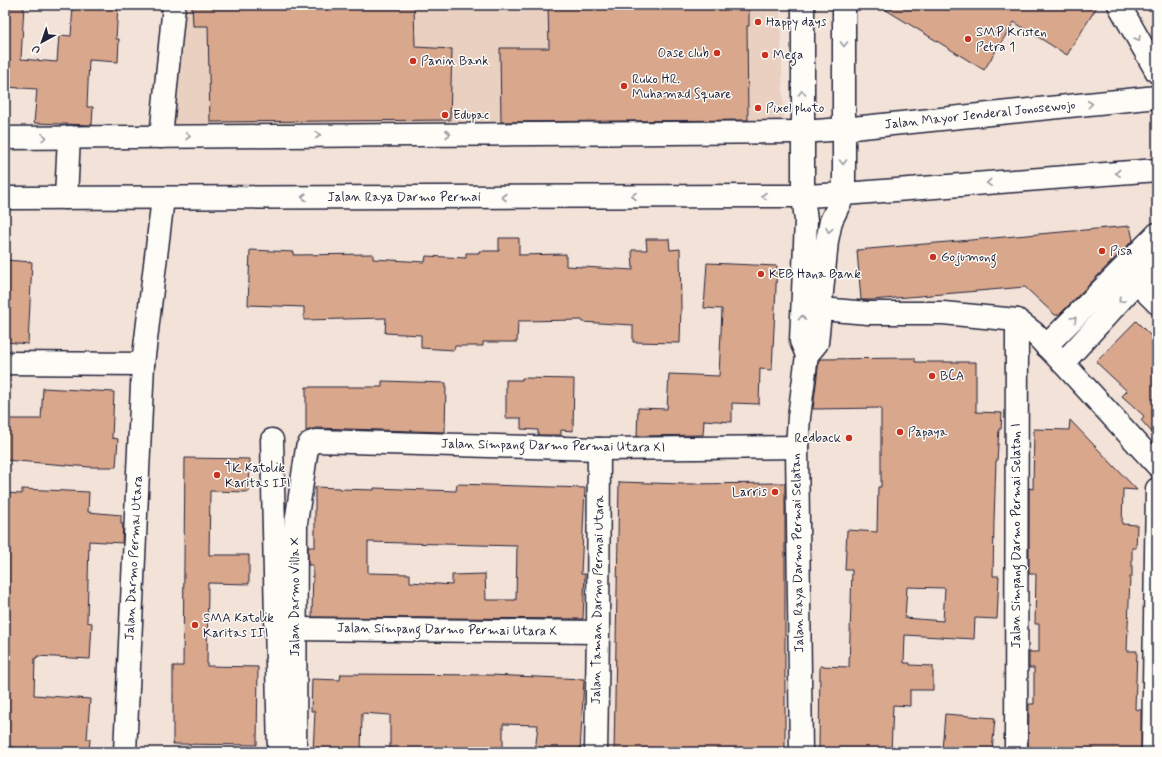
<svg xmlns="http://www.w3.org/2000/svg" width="1162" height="757" viewBox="0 0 1162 757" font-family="Mynerve,sans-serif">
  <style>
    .built { fill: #ead0c0 }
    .building { fill: #d9a78c; stroke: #22223b; fill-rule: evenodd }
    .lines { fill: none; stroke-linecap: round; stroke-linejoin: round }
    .minor-casing { stroke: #22223b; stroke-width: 25 }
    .major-casing { stroke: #22223b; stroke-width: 25 }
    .minor { stroke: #fdfcf7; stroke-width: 22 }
    .major { stroke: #fdfcf7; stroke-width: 22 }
    .oneway { stroke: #9a9aa2 }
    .poi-dot { fill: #c8321e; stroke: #fdfcf7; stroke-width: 1.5 }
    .labels { text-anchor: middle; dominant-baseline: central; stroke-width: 3; stroke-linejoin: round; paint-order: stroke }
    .poi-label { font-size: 13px; fill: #22223b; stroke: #fdfcf7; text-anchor: start }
    .street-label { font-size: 13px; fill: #22223b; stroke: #fdfcf7 }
  </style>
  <rect width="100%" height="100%" fill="#f2e2d7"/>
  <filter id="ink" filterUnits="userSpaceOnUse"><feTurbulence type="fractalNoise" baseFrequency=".025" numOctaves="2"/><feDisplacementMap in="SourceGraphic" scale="8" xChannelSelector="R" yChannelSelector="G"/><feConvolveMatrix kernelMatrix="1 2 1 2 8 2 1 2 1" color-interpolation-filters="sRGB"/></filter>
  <g filter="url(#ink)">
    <polygon class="built" points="180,5 780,5 784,133 773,145 173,139"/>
    <g class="building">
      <polygon points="5,5 24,5 21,59 57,62 59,35 71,36 73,5 118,6 116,39 119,39 118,62 89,60 87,107 93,107 92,125 34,123 37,89 5,87"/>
      <polygon points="192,5 414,5 415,47 452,49 450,120 210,122 208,26 193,26"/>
      <polygon points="548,5 749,5 749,26 747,26 748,120 501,122 500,48 549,48"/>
      <polygon points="878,5 1098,5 1067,55 1014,22 984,70"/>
      <polygon points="1130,226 1133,240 1059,315 1055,315 1025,287 872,300 861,300 857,250"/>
      <polygon points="499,238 519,238 519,255 566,254 566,266 633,270 632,250 647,250 646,239 669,239 670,250 680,249 681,307 680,343 633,342 633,325 582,322 582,320 518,321 517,342 483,342 483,346 455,346 454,350 421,348 421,335 385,333 386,318 304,320 304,307 248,305 250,250 294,252 293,255 373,254 373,259 425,262 426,256 466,258 466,253 479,253 479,251 499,251"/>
      <polygon points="5,260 32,262 28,344 5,342"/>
      <polygon points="707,263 777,266 772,370 760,369 759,404 732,403 732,422 704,420 703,435 637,436 638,408 667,409 669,374 719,376 722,309 704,308"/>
      <polygon points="1136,321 1157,342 1157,438 1141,420 1144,416 1122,396 1127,391 1096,362"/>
      <path d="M915 358V362H976V412L1002 413 1001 429H999L997 461H996L994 521 993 576H999L997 619 975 618 974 639 905 635 904 663H910V665L933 666V690H910V706L893 705 891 752 819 750 820 666 849 667 852 570H845L847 530 877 532 878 487H881V408L813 409 819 360 820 359ZM907 587 945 588 943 621 905 618Z"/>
      <polygon points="522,378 574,379 573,431 561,430 561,435 538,435 538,430 521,429 521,418 506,418 506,380 522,380"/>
      <polygon points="382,381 446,383 445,432 316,428 306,431 306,387 382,387"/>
      <polygon points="43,388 114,392 112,438 118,439 116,467 90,467 5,460 5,419 41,419"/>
      <polygon points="1070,420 1137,490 1123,489 1122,524 1137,525 1136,548 1132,548 1132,577 1130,577 1127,651 1137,651 1135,709 1141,710 1141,752 1028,752 1029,704 1034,704 1034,668 1029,668 1029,652 1039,652 1039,624 1035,624 1036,574 1029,574 1029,488 1033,489 1034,429 1069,430"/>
      <polygon points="185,458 250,459 249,492 210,491 209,555 249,555 249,584 208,583 207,666 258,667 257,745 173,744 173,666 183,666"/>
      <polygon points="619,482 682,484 785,483 785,752 614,752"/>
      <path d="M457 484 585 488 581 574H585L583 619 312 617 313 565H308V547H315V487L340 488V489L374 490V488L456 491ZM368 542 517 546 516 600H486L485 574 452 575V585L410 582V574L368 573Z"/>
      <polygon points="22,489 89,492 88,512 121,515 121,524 123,524 122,543 89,541 87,622 92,623 90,659 37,656 37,658 35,658 34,695 90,699 87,739 90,739 89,752 50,752 5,746 5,493 22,494"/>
      <polygon points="341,674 490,675 584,679 580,752 535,752 538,725 503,724 503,752 390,752 390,715 362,713 361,752 313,752 315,711 311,711 312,679 340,680"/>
      <polygon points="945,714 995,718 992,752 942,750"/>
    </g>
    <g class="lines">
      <defs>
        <g id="minor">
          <polyline points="1119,5 1157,72"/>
          <polyline points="161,137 174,5"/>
          <polyline points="5,138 802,132"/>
          <polyline points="5,198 803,196 806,220 801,341 807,355"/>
          <polyline points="66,198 69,137"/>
          <polyline points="1127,273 1157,303"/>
          <polyline points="821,309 868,313 943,313 1017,320 1034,333 1063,363 1157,465"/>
          <polyline points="1046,346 1157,234"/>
          <polyline points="5,363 143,364"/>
          <polyline points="1063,363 1157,260"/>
          <polyline points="272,440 279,752"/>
          <polyline points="295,629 598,632"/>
          <polyline points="125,752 143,364 163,198"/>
          <polyline points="295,752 296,523 307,448 310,443 316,441 599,449 797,447"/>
          <polyline points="596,752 598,632 599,449"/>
          <polyline points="801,752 797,447 799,417 807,355 817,343 827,241 831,221 844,194"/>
          <polyline points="1016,752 1017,320"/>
          <polyline points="1153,752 1157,489"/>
        </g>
        <g id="major">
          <polyline points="803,5 803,196 844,194 1157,170"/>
          <polyline points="802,132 843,129 1157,97"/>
          <polyline points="844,194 844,5"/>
        </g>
      </defs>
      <use href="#minor" class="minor-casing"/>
      <use href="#major" class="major-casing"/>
      <use href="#minor" class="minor"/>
      <use href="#major" class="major"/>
    </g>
    <defs><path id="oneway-chevron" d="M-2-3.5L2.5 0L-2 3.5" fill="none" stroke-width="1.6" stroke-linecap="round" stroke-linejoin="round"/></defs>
    <g class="oneway">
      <use href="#oneway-chevron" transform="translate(1138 38) rotate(60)"/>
      <use href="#oneway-chevron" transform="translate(844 44) rotate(91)"/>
      <use href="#oneway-chevron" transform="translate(802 93) rotate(-90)"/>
      <use href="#oneway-chevron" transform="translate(1090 104) rotate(-6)"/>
      <use href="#oneway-chevron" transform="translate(448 134)"/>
      <use href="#oneway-chevron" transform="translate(318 135)"/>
      <use href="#oneway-chevron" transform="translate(188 136)"/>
      <use href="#oneway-chevron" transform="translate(44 137) rotate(-1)"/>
      <use href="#oneway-chevron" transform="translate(843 162) rotate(89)"/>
      <use href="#oneway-chevron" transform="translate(1118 173) rotate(176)"/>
      <use href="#oneway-chevron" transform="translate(989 183) rotate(176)"/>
      <use href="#oneway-chevron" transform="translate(634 196) rotate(180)"/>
      <use href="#oneway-chevron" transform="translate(764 196) rotate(180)"/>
      <use href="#oneway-chevron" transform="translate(304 197) rotate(180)"/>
      <use href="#oneway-chevron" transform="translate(504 197) rotate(180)"/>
      <use href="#oneway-chevron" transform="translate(829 230) rotate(101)"/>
      <use href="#oneway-chevron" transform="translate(1121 300) rotate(133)"/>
      <use href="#oneway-chevron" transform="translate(802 318) rotate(-87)"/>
      <use href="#oneway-chevron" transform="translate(1074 319) rotate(-45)"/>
    </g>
  </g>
  <g class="poi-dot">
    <circle cx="758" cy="22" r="4"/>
    <circle cx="968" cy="39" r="4"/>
    <circle cx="717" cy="53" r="4"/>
    <circle cx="765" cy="55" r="4"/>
    <circle cx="413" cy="61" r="4"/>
    <circle cx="624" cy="86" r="4"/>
    <circle cx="758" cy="108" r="4"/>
    <circle cx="445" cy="115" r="4"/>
    <circle cx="1102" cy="251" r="4"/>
    <circle cx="933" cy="257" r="4"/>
    <circle cx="761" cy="274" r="4"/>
    <circle cx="932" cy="376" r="4"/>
    <circle cx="900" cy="432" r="4"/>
    <circle cx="849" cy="438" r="4"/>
    <circle cx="217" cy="475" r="4"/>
    <circle cx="775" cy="492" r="4"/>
    <circle cx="195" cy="625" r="4"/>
  </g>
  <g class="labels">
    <g class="poi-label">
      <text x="766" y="22">Happy days</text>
      <text x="976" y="32">SMP Kristen<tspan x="976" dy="15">Petra 1</tspan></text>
      <text x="709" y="53" text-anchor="end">Oase club</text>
      <text x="773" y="55">Mega</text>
      <text x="421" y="61">Panin Bank</text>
      <text x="632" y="79">Ruko HR.<tspan x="632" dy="15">Muhamad Square</tspan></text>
      <text x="766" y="108">Pixel photo</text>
      <text x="453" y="115">Edupac</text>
      <text x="1110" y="251">Pisa</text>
      <text x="941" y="257">Gojumong</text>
      <text x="769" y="274">KEB Hana Bank</text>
      <text x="940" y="376">BCA</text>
      <text x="908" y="432">Papaya</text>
      <text x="841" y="438" text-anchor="end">Redback</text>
      <text x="225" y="468">TK Katolik<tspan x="225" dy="15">Karitas III</tspan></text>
      <text x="767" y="492" text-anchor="end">Larris</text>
      <text x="203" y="618">SMA Katolik<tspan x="203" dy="15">Karitas III</tspan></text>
    </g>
    <g class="street-label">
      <text transform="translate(980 115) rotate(-6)">Jalan Mayor Jenderal Jonosewojo</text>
      <text x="404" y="197">Jalan Raya Darmo Permai</text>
      <text transform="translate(553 446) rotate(1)">Jalan Simpang Darmo Permai Utara XI</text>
      <text transform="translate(1016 536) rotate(-90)">Jalan Simpang Darmo Permai Selatan I</text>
      <text transform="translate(798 553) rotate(-91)">Jalan Raya Darmo Permai Selatan</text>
      <text transform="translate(134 558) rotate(-87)">Jalan Darmo Permai Utara</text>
      <text transform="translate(295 597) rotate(-90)">Jalan Darmo Villa X</text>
      <text transform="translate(598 600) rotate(-89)">Jalan Taman Darmo Permai Utara</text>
      <text transform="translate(447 630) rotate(1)">Jalan Simpang Darmo Permai Utara X</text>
    </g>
  </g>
  <rect width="1162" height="757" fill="none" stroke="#fdfcf7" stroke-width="20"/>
  <rect x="10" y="10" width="1142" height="737" fill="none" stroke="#22223b" stroke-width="1.5" filter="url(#ink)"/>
  <g transform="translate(42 42) rotate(220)" stroke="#fdfcf7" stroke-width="3" paint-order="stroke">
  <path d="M0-3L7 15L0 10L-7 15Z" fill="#22223b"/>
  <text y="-6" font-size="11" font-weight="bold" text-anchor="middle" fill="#22223b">U</text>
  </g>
</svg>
